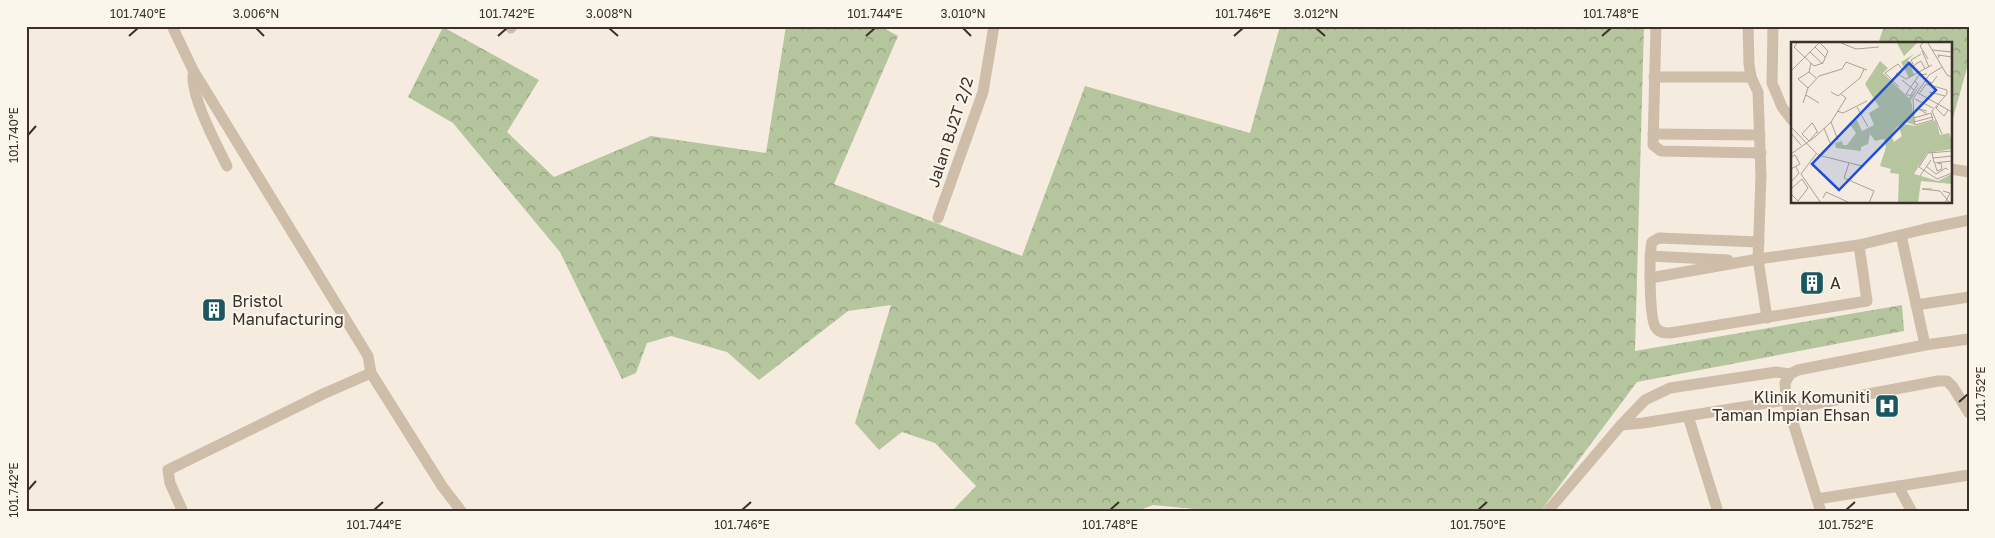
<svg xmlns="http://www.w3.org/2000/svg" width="1995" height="538" viewBox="0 0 1995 538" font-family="'Golos Text',sans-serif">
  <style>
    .forest { fill: url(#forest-crowns) }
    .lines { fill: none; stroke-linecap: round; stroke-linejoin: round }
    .minor { stroke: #cebda9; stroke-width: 11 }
    .ticks { fill: none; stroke: #3b302a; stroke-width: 2 }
    .labels { text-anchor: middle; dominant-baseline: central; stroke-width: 4; stroke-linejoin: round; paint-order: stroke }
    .street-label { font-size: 16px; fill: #3b302a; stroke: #fbf6ec }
    .poi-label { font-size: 16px; fill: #3b302a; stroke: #fbf6ec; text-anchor: start }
    .inset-road { fill: none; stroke: #aba197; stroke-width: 1 }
    .view { fill: #1d4ed8; fill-opacity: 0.15; stroke: #1d4ed8; stroke-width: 2.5 }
    .inset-edge { fill: none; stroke: #3b302a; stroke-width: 2.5 }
    .neatline { fill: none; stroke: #3b302a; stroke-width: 2 }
    .ticks-label { font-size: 12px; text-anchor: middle; fill: #3b302a }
  </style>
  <defs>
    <pattern id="forest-crowns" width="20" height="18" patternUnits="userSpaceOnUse" patternTransform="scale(1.25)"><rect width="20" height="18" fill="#b5c59d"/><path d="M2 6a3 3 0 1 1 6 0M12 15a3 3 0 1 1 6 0" fill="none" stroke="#94a080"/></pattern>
  </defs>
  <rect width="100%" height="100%" fill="#f5ecdf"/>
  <g class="forest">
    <polygon points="786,26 880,26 898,36 834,184 1022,256 1085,86 1250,133 1280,26 1644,26 1635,351 1902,305 1904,331 1637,382 1540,512 1226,512 1153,505 1135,512 951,512 976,486 935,443 902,432 879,450 855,423 891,305 848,311 759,380 727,352 671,336 647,343 636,373 622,379 560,252 453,123 408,97 443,27 539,80 507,132 554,177 651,136 766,153"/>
    <polygon points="1884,26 1969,26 1969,61 1951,125 1951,44 1878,44"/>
  </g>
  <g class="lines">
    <g class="minor">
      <polyline points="172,26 193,70 368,356 371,373 442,486 462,512"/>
      <polyline points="1656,26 1653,145 1661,151 1761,153"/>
      <polyline points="1748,26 1749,64 1751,77 1758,92 1761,176 1758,259 1767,318"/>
      <polyline points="1773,26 1772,83 1782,107 1792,120"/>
      <polyline points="511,28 512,26"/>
      <path d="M193 75C192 100 216 143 227 166"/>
      <polyline points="1654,77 1751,77"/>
      <polyline points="1653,134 1760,135"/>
      <polyline points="1951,169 1969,172"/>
      <polyline points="938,218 983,92 994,26"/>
      <polyline points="1901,235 1925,345"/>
      <path d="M1759 242 1659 238 1652 242C1649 254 1649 320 1656 328 1660 333 1665 333 1670 333L1867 301 1859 245"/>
      <polyline points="1650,256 1728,260"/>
      <polyline points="1650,278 1758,259 1859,245 1925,229 1969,220"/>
      <polyline points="1916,305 1969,297"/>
      <polyline points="1790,374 1785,383 1786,400 1821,512"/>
      <polyline points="1788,409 1938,381 1947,381 1953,387 1969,413"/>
      <polyline points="1688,416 1718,512"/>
      <polyline points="1621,425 1643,423 1786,400"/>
      <polyline points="1898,486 1912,512"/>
      <polyline points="1817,499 1969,475"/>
      <polyline points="183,512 170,483 168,470 323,394 371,373"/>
      <polyline points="1547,512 1621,425 1645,400 1670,388 1776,372 1790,374 1798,370 1925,345 1969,339"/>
    </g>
  </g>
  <path class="ticks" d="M256 28 264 36M609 28 618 36M963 28 971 36M1316 28 1325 36M129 36 138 28M498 36 507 28M866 36 875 28M1234 36 1243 28M1602 36 1611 28M28 135 36 126M1959 402 1968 394M28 490 36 481M374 510 383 502M742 510 751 502M1110 510 1119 502M1478 510 1487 502M1846 510 1855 502"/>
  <defs>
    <symbol id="building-square" viewBox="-11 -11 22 22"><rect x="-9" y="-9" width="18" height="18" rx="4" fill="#1b5760" stroke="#fbf6ec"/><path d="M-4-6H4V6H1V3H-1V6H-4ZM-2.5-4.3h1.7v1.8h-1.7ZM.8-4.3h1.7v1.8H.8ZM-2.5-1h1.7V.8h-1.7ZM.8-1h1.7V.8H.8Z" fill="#fff"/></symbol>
    <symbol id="hospital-square" viewBox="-11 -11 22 22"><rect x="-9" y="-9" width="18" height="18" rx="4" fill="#1b5760" stroke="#fbf6ec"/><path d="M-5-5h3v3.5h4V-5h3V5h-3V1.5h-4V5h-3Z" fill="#fff"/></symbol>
  </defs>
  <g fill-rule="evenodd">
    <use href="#building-square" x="1798" y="269" width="28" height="28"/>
    <use href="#building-square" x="200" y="296" width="28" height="28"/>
    <use href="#hospital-square" x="1873" y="392" width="28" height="28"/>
  </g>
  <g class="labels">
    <g class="street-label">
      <text transform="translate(950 132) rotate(-72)">Jalan BJ2T 2/2</text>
    </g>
    <g class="poi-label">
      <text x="1830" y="283">A</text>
      <text x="232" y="301">Bristol<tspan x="232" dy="18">Manufacturing</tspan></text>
      <text x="1870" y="397" text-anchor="end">Klinik Komuniti<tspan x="1870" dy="18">Taman Impian Ehsan</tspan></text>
    </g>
  </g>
  <g transform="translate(1791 42)">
    <rect width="161" height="161" fill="#f5ecdf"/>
    <path d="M106 1H126L113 14ZM123 12 117 18 123 32 118 36 110 20ZM89 19 97 26 92 31 118 56 130 42 120 58 124 83 114 80 106 85 100 93 103 100 111 94 108 86 114 82 124 84 145 78 149 93 158 91 161 99V107L136 111 123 132 147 139 161 132V142L130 139 127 161H107L108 132 99 131 100 127 89 124 95 105 93 97 84 99 79 92 77 102 70 105V109L45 106 44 101 51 99 52 103H56L65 91 58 81 66 78 71 89 83 83 78 71 88 65 74 42Z" fill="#b5c59d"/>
    <path class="inset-road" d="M6 1 3 5 23 24 32 21 37 9 29 1M50 1 65 7 88 5M132 1 129 4 137 17M137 1 156 33 161 35M24 5 35 16M141 8 161 10M131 9 138 25M19 10 32 22M148 16 147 13 161 15M20 21 18 30 25 36M122 22 120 18 130 12M120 25 130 19 134 27M0 29 28 1M105 31 115 37 141 23M111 38 123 48M134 39 141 41 146 34M108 45 94 31 107 22 111 27M17 46 28 34 51 27 55 20 76 28M17 46 7 37 18 30M40 50 47 54 69 36 73 27M138 50 154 54M127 51 161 70M115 52 128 33 136 32M115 52 119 54 127 42 124 40M128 52 135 42 156 48V52L141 69 151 92M15 53 28 61M124 57 142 66M12 61 17 46M147 64 145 66 153 74 157 68M66 65 77 85M46 69 52 71 76 59M140 71 142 78 124 83 123 76ZM136 72 128 67 136 69M123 76 122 57 138 33 151 25M40 80 47 98M123 80 142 75M0 85 27 113 71 124M33 86 39 101M26 90 18 99 11 92 21 81 22 82 27 91M0 91 10 103M161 109 137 111 128 125 146 137 161 131M141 111 143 121 161 119M0 112 24 95 40 80 55 56 50 52M25 112 10 132 30 161M0 115 4 113 9 122 0 127M142 116 161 114M58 121 53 136 83 149 78 161M144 122 146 129 151 127 150 121 147 122M135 124 145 132 155 126 157 128M129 134 140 118M0 140 8 131 5 125M141 147H131L149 149 159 161M152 149 159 151 154 161M0 152 7 159 17 146 11 137 1 146M32 156 35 150 59 161"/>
    <path class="view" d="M118 21 145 48 48 148 21 122Z"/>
    <rect width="161" height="161" class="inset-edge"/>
  </g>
  <rect width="1995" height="538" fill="none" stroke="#fbf6ec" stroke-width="55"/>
  <rect x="28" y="28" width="1940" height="482" class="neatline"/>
  <g class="ticks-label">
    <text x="138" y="18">101.740°E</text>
    <text x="256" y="18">3.006°N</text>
    <text x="507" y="18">101.742°E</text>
    <text x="609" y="18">3.008°N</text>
    <text x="875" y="18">101.744°E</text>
    <text x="963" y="18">3.010°N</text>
    <text x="1243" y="18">101.746°E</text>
    <text x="1316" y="18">3.012°N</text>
    <text x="1611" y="18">101.748°E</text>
    <text transform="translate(14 135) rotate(-90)" y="4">101.740°E</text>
    <text transform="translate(1981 394) rotate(-90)" y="4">101.752°E</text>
    <text transform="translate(14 490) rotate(-90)" y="4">101.742°E</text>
    <text x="374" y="529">101.744°E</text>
    <text x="742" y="529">101.746°E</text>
    <text x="1110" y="529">101.748°E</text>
    <text x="1478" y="529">101.750°E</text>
    <text x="1846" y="529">101.752°E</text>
  </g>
</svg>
